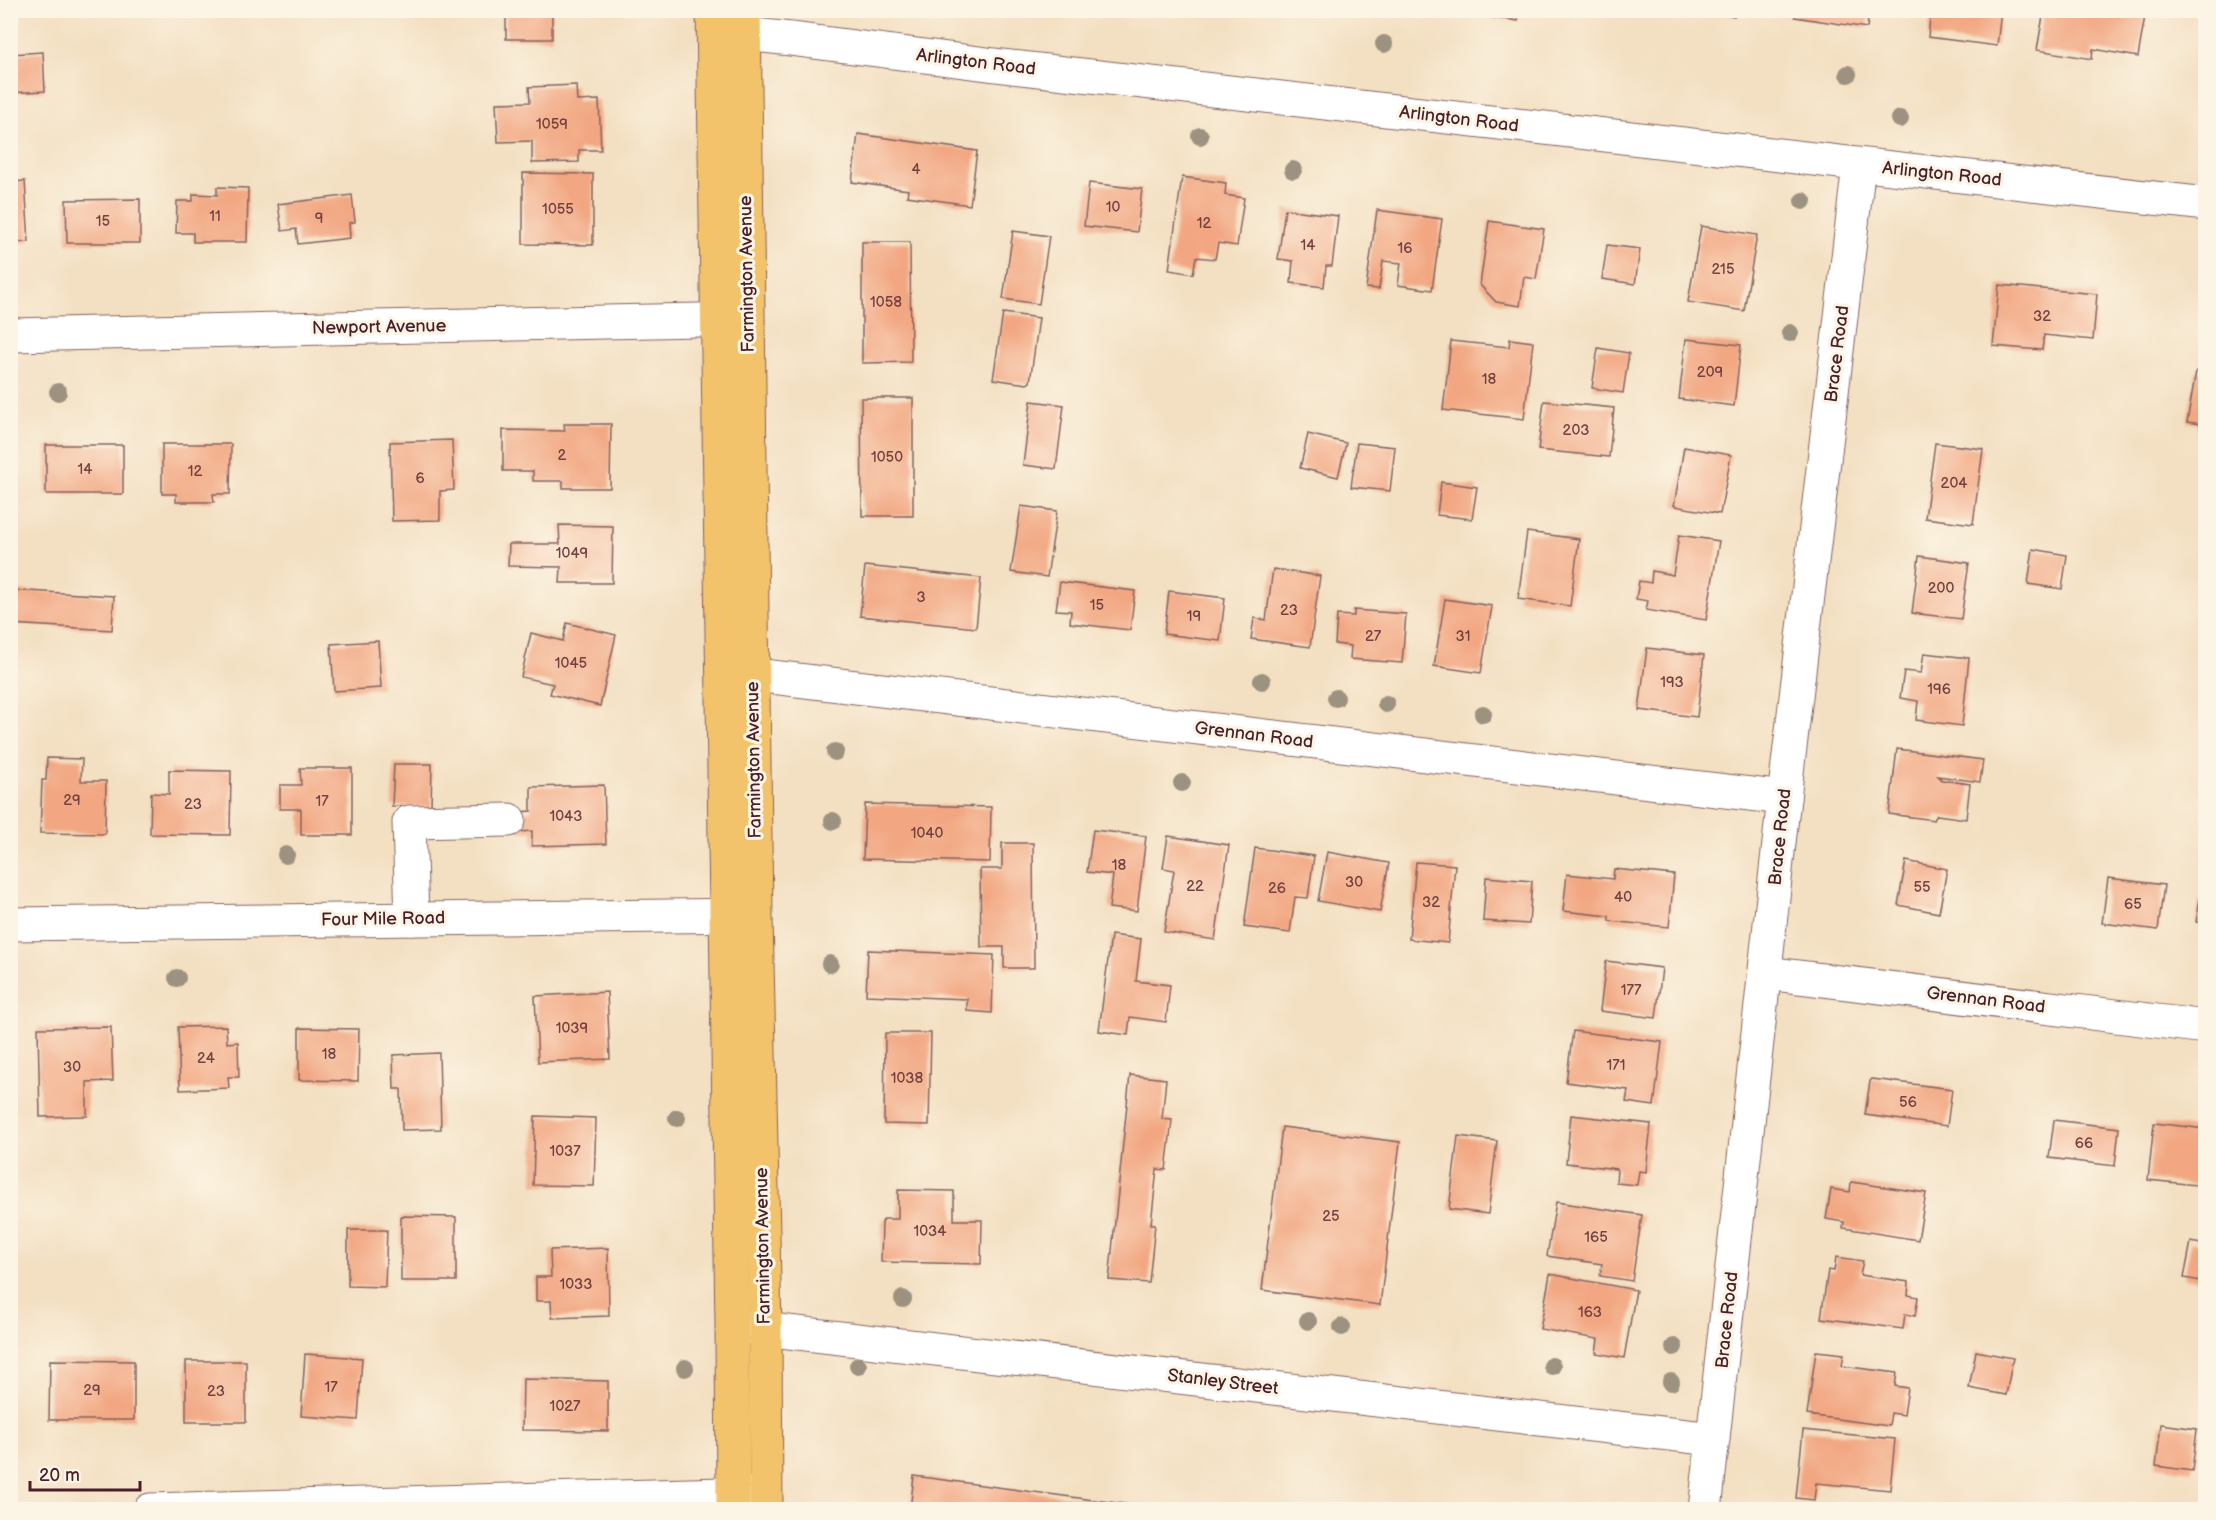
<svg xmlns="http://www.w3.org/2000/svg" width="2216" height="1520" viewBox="0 0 2216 1520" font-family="'Balsamiq Sans',sans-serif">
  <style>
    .building { fill: #f2a782 }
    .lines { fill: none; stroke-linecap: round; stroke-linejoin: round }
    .minor-casing { stroke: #856260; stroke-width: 35 }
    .major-casing { stroke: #856260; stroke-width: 35 }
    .minor { stroke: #fff; stroke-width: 33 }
    .major { stroke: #f2c36a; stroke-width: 33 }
    .tree { fill: #9d927f }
    .labels { text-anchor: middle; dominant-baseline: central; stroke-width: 6; stroke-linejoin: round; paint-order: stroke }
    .number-label { font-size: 15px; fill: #744141 }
    .street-label { font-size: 18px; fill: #4a1f2b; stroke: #fcf5e5 }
  </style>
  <rect width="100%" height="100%" fill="#fcf5e5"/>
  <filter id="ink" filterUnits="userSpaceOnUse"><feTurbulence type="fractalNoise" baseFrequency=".0167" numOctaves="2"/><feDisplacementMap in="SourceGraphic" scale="12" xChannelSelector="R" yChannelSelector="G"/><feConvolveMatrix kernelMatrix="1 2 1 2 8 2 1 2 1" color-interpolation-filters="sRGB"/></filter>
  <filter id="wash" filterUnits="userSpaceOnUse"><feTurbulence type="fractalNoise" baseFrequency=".008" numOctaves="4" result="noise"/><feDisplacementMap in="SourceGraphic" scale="24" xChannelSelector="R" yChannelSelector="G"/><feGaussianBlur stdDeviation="1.35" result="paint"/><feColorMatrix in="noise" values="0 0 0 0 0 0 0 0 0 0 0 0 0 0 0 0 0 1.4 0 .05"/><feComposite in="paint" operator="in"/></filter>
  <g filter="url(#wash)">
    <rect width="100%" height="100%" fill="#f3dfc1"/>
    <g id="blocks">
      <g class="building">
        <rect x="506" y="10" width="46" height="29"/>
        <polygon points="1481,10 1519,10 1518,21 1480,16"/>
        <polygon points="1711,10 1735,10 1734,16"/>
        <polygon points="1796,10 1869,10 1867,28 1795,17"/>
        <polygon points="1931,10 2001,10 1997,46 1928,37"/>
        <polygon points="2044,10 2146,10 2138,57 2093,49 2092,59 2037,50"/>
        <polygon points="43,52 45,91 10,93 10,54"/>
        <polygon points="576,85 577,101 599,100 601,150 579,150 579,162 532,163 532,141 498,142 496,103 530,102 529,87"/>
        <polygon points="858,134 977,151 970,205 907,196 908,190 852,182"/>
        <polygon points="523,173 593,174 593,245 523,244"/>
        <polygon points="1182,177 1226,183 1225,195 1244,198 1237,246 1218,243 1215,259 1196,257 1193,274 1169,270"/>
        <polygon points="25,181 29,242 10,243 10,182"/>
        <polygon points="1089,183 1142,189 1137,232 1084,226"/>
        <polygon points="217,187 248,188 247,242 193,242 193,233 176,233 177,201 193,201 193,194 217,195"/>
        <polygon points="352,195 355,222 349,223 350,238 298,244 296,229 282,231 278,204"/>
        <polygon points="140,199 140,243 67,243 66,200"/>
        <polygon points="1285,209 1338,216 1332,266 1326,266 1324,287 1291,283 1293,261 1278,259"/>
        <polygon points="1377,210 1442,219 1432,290 1398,285 1401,263 1383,261 1379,289 1366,288"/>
        <polygon points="1489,221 1544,229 1536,279 1524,277 1520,306 1496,302 1480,285"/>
        <polygon points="1701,226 1757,235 1744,311 1688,302"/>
        <polygon points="1013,231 1049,236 1039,304 1003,299"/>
        <polygon points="862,242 910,242 911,362 862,363"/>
        <polygon points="1607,245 1640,249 1635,284 1602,279"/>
        <polygon points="1999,285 2097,294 2093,340 2044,335 2042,350 1993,346"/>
        <polygon points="1003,313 1039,318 1030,382 1027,384 993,379"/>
        <polygon points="1510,339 1533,342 1524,419 1443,410 1451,341 1509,347"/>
        <polygon points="1686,339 1741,345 1734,406 1679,399"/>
        <polygon points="1598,348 1629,353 1623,393 1592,388"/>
        <polygon points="2196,371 2206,373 2206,430 2200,429 2201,424 2187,422"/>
        <polygon points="861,398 913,398 913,516 862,516"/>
        <polygon points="1031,401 1064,405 1056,469 1023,465"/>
        <polygon points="1544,401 1614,408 1609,457 1538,450"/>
        <polygon points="564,424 611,424 610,488 563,488 563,481 533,481 533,471 503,471 503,430 565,431"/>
        <polygon points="1308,434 1346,443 1338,477 1300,468"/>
        <polygon points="452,440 454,490 440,491 440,520 392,521 390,442"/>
        <polygon points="1357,443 1395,447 1390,491 1351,487"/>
        <polygon points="1935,443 1983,449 1973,524 1925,518"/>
        <polygon points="162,444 231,444 230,494 213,494 214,502 176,502 176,494 162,494"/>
        <polygon points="10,445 14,445 12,491 10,491"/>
        <rect x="46" y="445" width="77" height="49"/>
        <polygon points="1684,447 1731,455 1720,514 1674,506"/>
        <polygon points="1441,482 1477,487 1472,519 1437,515"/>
        <polygon points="1021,506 1057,511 1047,577 1011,572"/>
        <polygon points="559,525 613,526 612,583 560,583 561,567 508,566 509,544 560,544"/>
        <polygon points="1527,532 1579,539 1570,606 1518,599"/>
        <polygon points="1679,535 1719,541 1706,620 1646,610 1648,601 1636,599 1639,581 1651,583 1652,571 1673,575"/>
        <polygon points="2033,549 2067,555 2062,589 2028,584"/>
        <polygon points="1919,556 1969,563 1961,619 1912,613"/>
        <polygon points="865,566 981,578 976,628 860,616"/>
        <polygon points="1273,569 1320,576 1310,647 1251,639 1254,618 1266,620"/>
        <polygon points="1060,582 1135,591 1130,630 1070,623 1071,611 1056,610"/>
        <polygon points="10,590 114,596 112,630 10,624"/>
        <polygon points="1169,591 1225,598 1220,641 1164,634"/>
        <polygon points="1445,599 1492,606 1481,673 1434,666"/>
        <polygon points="1354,610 1406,614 1402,663 1350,659 1351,646 1335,644 1337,615 1354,616"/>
        <polygon points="567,623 616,635 600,706 550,694 553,684 521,677 531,633 563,641"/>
        <polygon points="378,641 381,688 334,691 331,644"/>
        <polygon points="1647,648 1704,655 1697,717 1639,710"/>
        <polygon points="1924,653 1969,658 1962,726 1916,720 1918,701 1900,698 1904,671 1921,673"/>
        <polygon points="1897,749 1983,760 1980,782 1938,776 1942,780 1970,784 1966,819 1937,815 1934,820 1889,814"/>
        <polygon points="47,758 82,759 81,781 106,781 105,834 40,833 42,780 46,780"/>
        <polygon points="394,764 432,764 431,807 392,806"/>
        <polygon points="300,768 352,768 352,835 301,835 301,809 280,809 280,785 301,785"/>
        <polygon points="169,770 231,771 230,835 150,834 151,793 169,794"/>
        <polygon points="604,785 606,844 532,846 532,831 520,832 519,812 531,811 531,787"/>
        <polygon points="865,804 991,807 990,862 863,859"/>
        <polygon points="1093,830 1146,836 1137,911 1109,908 1113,875 1087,872"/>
        <polygon points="1168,836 1229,845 1215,940 1164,932 1174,870 1163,868"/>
        <polygon points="1002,843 1033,843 1034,968 1004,968 1004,947 981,947 980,869 1002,869"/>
        <polygon points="1255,848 1314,856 1308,898 1295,897 1290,933 1244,927"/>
        <polygon points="1327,852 1389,863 1380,912 1318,901"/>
        <polygon points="1906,861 1947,869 1939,913 1898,905"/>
        <polygon points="1416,862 1455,865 1448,943 1409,939"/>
        <polygon points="1614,869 1674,875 1669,927 1609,921 1609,916 1563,911 1567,874 1613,879"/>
        <polygon points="1486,877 1532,881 1529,924 1483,921"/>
        <polygon points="2108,878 2164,885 2158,930 2102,923"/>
        <polygon points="2200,899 2206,900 2206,924 2196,922"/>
        <polygon points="1111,935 1141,939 1136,981 1170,985 1166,1022 1130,1017 1128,1035 1099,1031"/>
        <polygon points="868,950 994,955 992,1013 967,1011 967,999 866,995"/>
        <polygon points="1606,961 1662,968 1656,1018 1600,1011"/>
        <polygon points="607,992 610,1059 538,1062 535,996"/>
        <polygon points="226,1026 227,1043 238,1042 239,1077 228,1077 229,1088 180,1090 178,1027"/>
        <polygon points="111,1027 113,1081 87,1082 87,1116 40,1117 38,1028"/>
        <polygon points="299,1028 359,1029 358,1081 299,1080"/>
        <polygon points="1573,1031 1662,1042 1654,1106 1626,1102 1628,1090 1566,1082"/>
        <polygon points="885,1033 931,1033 929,1125 884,1124"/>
        <polygon points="439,1053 441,1129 402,1130 401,1089 394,1089 393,1055"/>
        <polygon points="1130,1075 1166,1079 1162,1119 1172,1120 1166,1170 1157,1169 1151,1224 1155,1224 1149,1283 1109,1280"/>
        <polygon points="1872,1079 1952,1089 1947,1126 1865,1115 1870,1081"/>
        <polygon points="1571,1115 1651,1124 1646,1172 1639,1171 1637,1185 1616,1183 1617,1169 1566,1163"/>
        <polygon points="535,1116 596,1118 594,1186 533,1185"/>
        <polygon points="2054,1120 2119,1128 2115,1166 2049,1158"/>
        <polygon points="2154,1123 2206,1129 2206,1186 2148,1180"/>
        <polygon points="1282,1127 1400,1142 1380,1305 1262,1290"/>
        <polygon points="1458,1136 1497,1141 1488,1214 1449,1209"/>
        <polygon points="1851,1182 1926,1193 1918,1240 1843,1228 1844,1222 1826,1219 1831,1189 1850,1192"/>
        <polygon points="898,1190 954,1191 954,1220 982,1220 981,1264 881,1262 882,1222 884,1219 898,1219"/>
        <polygon points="1556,1202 1642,1215 1632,1281 1600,1276 1602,1264 1547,1256"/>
        <polygon points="401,1216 456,1217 456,1281 401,1281"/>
        <polygon points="348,1230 387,1230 385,1287 348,1286"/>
        <polygon points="2191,1242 2206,1245 2206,1282 2184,1278"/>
        <polygon points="608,1248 609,1316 552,1318 551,1301 536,1301 536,1277 551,1277 550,1250"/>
        <polygon points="1836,1257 1863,1261 1860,1275 1909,1282 1908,1295 1918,1297 1915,1316 1905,1314 1903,1329 1821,1318 1828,1270 1834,1271"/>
        <polygon points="1550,1274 1636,1290 1624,1358 1596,1353 1598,1339 1540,1329"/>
        <polygon points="1816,1351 1844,1354 1842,1366 1897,1373 1895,1386 1908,1388 1904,1415 1891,1413 1889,1426 1807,1415"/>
        <polygon points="1976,1351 2013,1358 2006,1395 1969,1388"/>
        <polygon points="305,1354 362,1358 358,1420 301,1416"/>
        <polygon points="50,1360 134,1361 134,1420 49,1420"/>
        <rect x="186" y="1361" width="60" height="61"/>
        <polygon points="523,1379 608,1381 608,1431 522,1430"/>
        <polygon points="2161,1424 2197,1429 2192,1471 2156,1466"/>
        <polygon points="1803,1430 1895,1439 1890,1490 1816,1483 1814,1500 1796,1498"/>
        <polygon points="914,1476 1154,1508 1154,1510 910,1510"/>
      </g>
    </g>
  </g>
  <g filter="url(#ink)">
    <use href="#blocks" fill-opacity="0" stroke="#856260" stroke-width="1.5"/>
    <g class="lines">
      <defs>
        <g id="minor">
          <polyline points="718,34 744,34 791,39 1003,66 2206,204"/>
          <polyline points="10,335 745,319"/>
          <polyline points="725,677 753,675 789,679 1784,798"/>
          <polyline points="412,919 409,822 509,820"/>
          <polyline points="10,924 754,915"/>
          <polyline points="1766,973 2206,1027"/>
          <polyline points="737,1326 1713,1439"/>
          <polyline points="150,1510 761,1493"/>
          <polyline points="1705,1510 1784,798 1859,165"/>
        </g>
        <g id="major">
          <polyline points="713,10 732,1326 733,1510"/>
          <polyline points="744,10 756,915 765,1328 766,1510"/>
        </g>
      </defs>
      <use href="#minor" class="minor-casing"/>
      <use href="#major" class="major-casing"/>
      <use href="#minor" class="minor"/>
      <use href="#major" class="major"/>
    </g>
    <g class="tree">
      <circle cx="1384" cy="44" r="9"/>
      <circle cx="1848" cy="74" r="9"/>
      <circle cx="1900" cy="119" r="9"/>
      <circle cx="1200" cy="136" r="9"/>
      <circle cx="1293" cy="170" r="9"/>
      <circle cx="1803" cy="201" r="9"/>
      <circle cx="1790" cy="333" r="9"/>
      <circle cx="58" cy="392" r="9"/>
      <circle cx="1262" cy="681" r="9"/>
      <circle cx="1336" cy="698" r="9"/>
      <circle cx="1386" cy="704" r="9"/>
      <circle cx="1483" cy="714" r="9"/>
      <circle cx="835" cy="752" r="9"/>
      <circle cx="1182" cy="783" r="9"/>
      <circle cx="833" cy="821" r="9"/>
      <circle cx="286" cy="855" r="9"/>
      <circle cx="830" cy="964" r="9"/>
      <circle cx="177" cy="978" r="9"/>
      <circle cx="677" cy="1118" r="9"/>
      <circle cx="903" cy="1299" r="9"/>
      <circle cx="1308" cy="1321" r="9"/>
      <circle cx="1342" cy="1327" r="9"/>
      <circle cx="1674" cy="1347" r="9"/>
      <circle cx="858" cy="1366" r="9"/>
      <circle cx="1552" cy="1366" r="9"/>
      <circle cx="685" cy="1368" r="9"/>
      <circle cx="1671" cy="1382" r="9"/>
    </g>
  </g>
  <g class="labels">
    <g class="number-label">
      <text x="552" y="124">1059</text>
      <text x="916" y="169">4</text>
      <text x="1113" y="207">10</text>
      <text x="558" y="209">1055</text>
      <text x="215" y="216">11</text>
      <text x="319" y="218">9</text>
      <text x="103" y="221">15</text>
      <text x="1204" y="223">12</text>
      <text x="1308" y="245">14</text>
      <text x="1405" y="248">16</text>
      <text x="1723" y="269">215</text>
      <text x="886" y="302">1058</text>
      <text x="2042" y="316">32</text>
      <text x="1710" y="372">209</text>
      <text x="1489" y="379">18</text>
      <text x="1576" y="430">203</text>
      <text x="562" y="455">2</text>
      <text x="887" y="457">1050</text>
      <text x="85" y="469">14</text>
      <text x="195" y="471">12</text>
      <text x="420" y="478">6</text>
      <text x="1954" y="483">204</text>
      <text x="572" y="553">1049</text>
      <text x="1941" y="588">200</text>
      <text x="921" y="597">3</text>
      <text x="1097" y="605">15</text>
      <text x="1289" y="610">23</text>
      <text x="1194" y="616">19</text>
      <text x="1373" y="636">27</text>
      <text x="1463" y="636">31</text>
      <text x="571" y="663">1045</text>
      <text x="1672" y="682">193</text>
      <text x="1939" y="689">196</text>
      <text x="72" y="800">29</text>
      <text x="322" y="801">17</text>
      <text x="193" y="804">23</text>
      <text x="566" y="816">1043</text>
      <text x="927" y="833">1040</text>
      <text x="1119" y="865">18</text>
      <text x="1354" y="882">30</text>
      <text x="1195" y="886">22</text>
      <text x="1922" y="887">55</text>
      <text x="1277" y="888">26</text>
      <text x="1623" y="897">40</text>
      <text x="1431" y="902">32</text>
      <text x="2133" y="904">65</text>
      <text x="1631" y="990">177</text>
      <text x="572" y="1028">1039</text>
      <text x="329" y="1054">18</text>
      <text x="206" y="1058">24</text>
      <text x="1616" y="1065">171</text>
      <text x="72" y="1067">30</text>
      <text x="907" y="1078">1038</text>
      <text x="1908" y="1102">56</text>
      <text x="2084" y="1143">66</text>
      <text x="565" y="1151">1037</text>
      <text x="1331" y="1216">25</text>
      <text x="930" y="1231">1034</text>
      <text x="1596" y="1237">165</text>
      <text x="576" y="1284">1033</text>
      <text x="1590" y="1312">163</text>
      <text x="331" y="1387">17</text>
      <text x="92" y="1390">29</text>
      <text x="216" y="1391">23</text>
      <text x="565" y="1406">1027</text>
    </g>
    <g class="street-label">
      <text transform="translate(976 62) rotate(7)">Arlington Road</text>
      <text transform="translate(1459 119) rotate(7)">Arlington Road</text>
      <text transform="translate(1942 174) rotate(6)">Arlington Road</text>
      <text transform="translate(747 274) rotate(-91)">Farmington Avenue</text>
      <text transform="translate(379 327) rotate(-1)">Newport Avenue</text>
      <text transform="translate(1837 354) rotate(-83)">Brace Road</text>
      <text transform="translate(1254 735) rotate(7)">Grennan Road</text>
      <text transform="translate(754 760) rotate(-91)">Farmington Avenue</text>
      <text transform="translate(1780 837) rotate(-84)">Brace Road</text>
      <text transform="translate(383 919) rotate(-1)">Four Mile Road</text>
      <text transform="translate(1986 1000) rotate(7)">Grennan Road</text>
      <text transform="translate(763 1246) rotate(-91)">Farmington Avenue</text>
      <text transform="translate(1727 1320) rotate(-84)">Brace Road</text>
      <text transform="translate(1223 1382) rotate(7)">Stanley Street</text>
    </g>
  </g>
  <rect width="2216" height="1520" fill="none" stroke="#fcf5e5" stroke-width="36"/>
  <path d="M30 1481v9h110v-9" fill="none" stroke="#4a1f2b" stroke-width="3"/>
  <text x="39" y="1481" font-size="18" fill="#4a1f2b" stroke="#fcf5e5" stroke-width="4.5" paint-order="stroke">20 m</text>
</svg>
